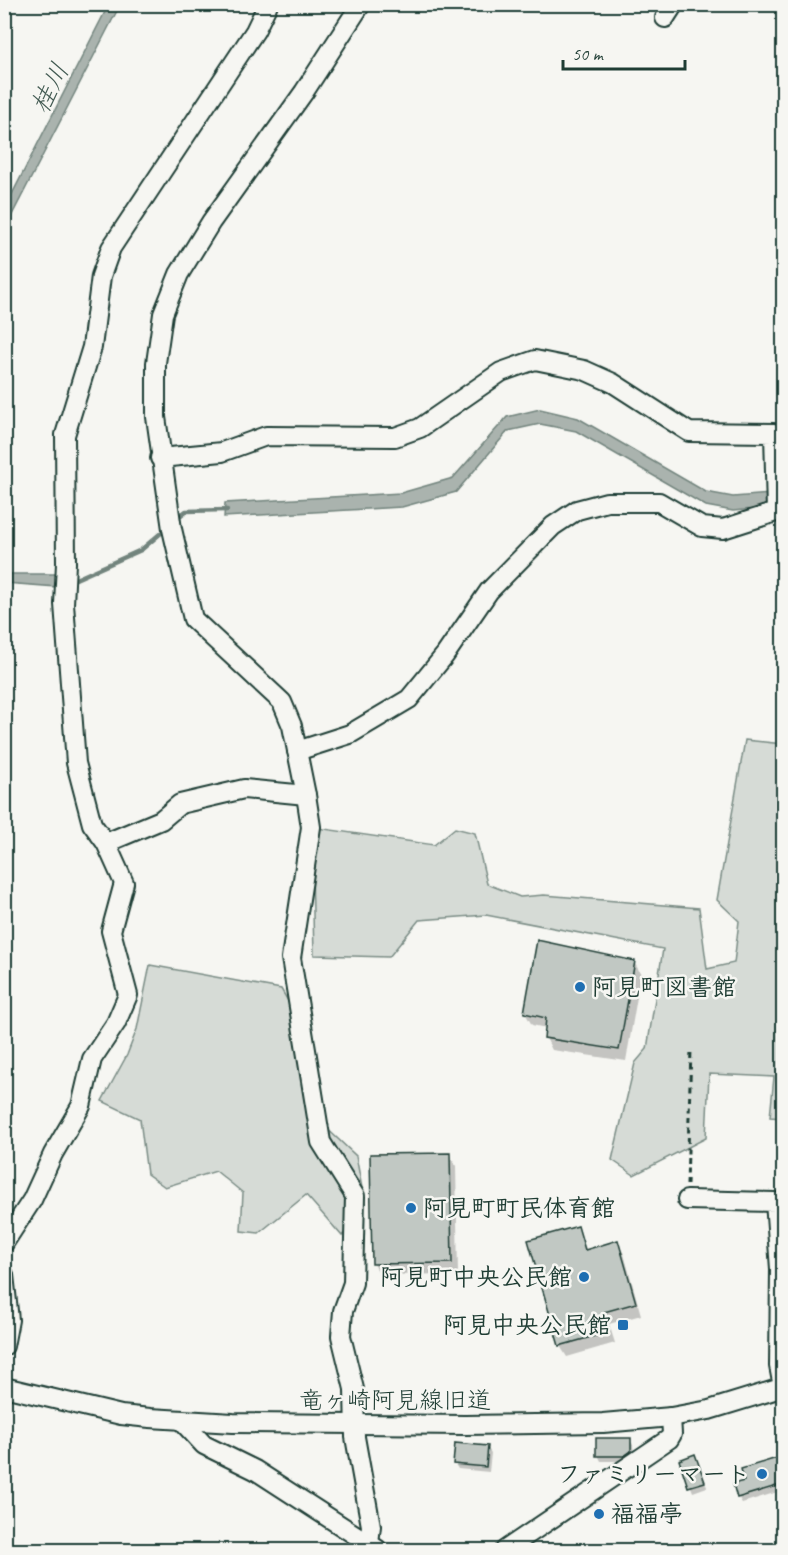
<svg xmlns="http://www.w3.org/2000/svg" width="788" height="1555" viewBox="0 0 788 1555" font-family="Caveat,'Klee One',sans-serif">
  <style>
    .green { fill: #d6dbd6; stroke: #7a8c85; stroke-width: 1.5 }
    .water { fill: #aab3ae; stroke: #72847d; stroke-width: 1.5 }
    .shadow { fill: #0003 }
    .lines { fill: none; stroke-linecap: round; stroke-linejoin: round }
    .stream { stroke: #72847d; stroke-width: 4.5 }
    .building { fill: #c1c8c3; stroke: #1f3d34; stroke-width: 1.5 }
    .minor-casing { stroke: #1f3d34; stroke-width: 22 }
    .path { stroke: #1f3d34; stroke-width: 3; stroke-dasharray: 6 4.5; stroke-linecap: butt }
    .minor { stroke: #f6f6f2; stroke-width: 18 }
    .poi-dot { fill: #1f6fb2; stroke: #f6f6f2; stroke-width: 2 }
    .labels { text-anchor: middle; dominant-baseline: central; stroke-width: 5; stroke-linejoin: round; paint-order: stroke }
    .poi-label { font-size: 24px; font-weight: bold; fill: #1f3d34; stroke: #f6f6f2; text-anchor: start }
    .street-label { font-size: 24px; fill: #1f3d34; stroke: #f6f6f2 }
    .water-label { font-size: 26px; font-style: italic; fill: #425a52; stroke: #f6f6f2 }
  </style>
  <rect width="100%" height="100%" fill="#f6f6f2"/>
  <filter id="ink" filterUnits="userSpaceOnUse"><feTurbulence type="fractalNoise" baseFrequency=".0167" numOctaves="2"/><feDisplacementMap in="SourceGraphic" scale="12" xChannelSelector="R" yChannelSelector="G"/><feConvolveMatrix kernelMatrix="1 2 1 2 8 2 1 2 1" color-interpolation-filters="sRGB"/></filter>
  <g filter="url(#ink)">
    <g class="green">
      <polygon points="745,740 783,744 783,1118 770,1117 774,1077 709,1074 706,1138 634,1175 612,1160 635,1063 647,1049 663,949 486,915 419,920 389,957 314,955 311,827 434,845 455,828 475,833 487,884 520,897 544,895 699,908 707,969 734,963 739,921 717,900"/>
      <polygon points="150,965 281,989 309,1037 321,1123 356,1156 365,1204 342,1236 306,1195 259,1233 241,1231 243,1193 216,1171 165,1187 147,1174 140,1119 102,1101 127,1055 137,1029"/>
    </g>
    <g class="water">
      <polygon points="109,4 120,5 11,217 5,238 5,208"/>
      <polygon points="540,409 578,418 706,492 733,497 784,493 783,506 733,511 706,506 576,431 540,424 508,431 456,492 402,507 224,517 225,503 401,493 453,478 507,417"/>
      <polygon points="5,574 56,574 71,588 5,583"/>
    </g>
    <g class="shadow">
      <polygon points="634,962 641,974 626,1061 552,1050 546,1038 546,1028 532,1025 525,1013"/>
      <polygon points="449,1154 456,1166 458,1274 380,1275 374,1264"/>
      <polygon points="577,1228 587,1251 617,1242 624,1254 641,1315 609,1324 615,1343 567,1357 560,1346"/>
      <polygon points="630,1439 633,1445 634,1457 628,1461 601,1461 598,1455"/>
      <polygon points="487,1447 491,1453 489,1472 458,1469 455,1464"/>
      <polygon points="695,1456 707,1487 693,1492 681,1461"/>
      <polygon points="776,1460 779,1465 784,1464 784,1490 742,1503 738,1497 746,1482"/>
    </g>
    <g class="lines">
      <g class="stream">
        <polyline points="176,519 186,511 227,510"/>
        <polyline points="69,582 141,550 168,527"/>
      </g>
    </g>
    <g class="building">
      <polygon points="537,940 635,961 619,1050 544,1038 546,1018 524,1013"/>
      <polygon points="450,1153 452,1263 372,1264 370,1154"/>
      <polygon points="578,1226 585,1250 618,1240 636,1303 604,1312 609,1332 559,1346 528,1240"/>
      <polygon points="596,1438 631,1438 631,1451 624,1456 596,1456"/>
      <polygon points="455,1443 488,1446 486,1467 453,1464"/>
      <polygon points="695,1454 705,1482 688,1487 679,1460"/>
      <polygon points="777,1458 783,1484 737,1498 733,1484 744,1481 741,1469"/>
    </g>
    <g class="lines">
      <defs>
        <g id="minor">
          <polyline points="361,4 304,92 211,222 179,274 163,314 156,363 156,417 172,529 193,619 282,702 292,726 306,795 311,827 291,958 321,1142 355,1196 353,1283 343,1311 341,1336 354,1389 355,1437 371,1526 369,1543"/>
          <polyline points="665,18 674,4"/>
          <polyline points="160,458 222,452 266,436 395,437 420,428 501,372 535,360 584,370 613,383 689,432 774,433 776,512"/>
          <polyline points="297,751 350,734 409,699 445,655 489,591 553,526 577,510 607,502 659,502 702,527 723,529 776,512 784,513"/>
          <polyline points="106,843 161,820 180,804 244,789 306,795"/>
          <polyline points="687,1200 775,1202 780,1269 779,1366 783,1387"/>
          <polyline points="4,1243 32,1200 53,1154 81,1106 92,1059 116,1023 128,995 111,931 124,883 106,843 92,824 76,763 64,604 66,563 65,435 92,347 101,276 111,248 255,31 268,4"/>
          <polyline points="4,1275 9,1320 4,1346"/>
          <polyline points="4,1387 121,1415 150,1418 233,1423 465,1425 603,1423 671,1417 709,1410 784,1387"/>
          <polyline points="181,1420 204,1445 255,1470 377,1549"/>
          <polyline points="505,1550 669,1439 672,1434 671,1417"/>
        </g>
      </defs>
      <use href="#minor" class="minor-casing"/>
      <polyline class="path" points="687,1185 691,1049"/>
      <use href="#minor" class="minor"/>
    </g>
  </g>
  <g class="poi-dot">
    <circle cx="580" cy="987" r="6"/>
    <circle cx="411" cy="1208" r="6"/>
    <circle cx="584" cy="1277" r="6"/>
    <rect x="617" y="1319" width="12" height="12" rx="3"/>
    <circle cx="762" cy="1474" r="6"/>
    <circle cx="599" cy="1514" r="6"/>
  </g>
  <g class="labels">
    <g class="poi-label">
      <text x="592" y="987">阿見町図書館</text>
      <text x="423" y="1208">阿見町町民体育館</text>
      <text x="572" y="1277" text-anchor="end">阿見町中央公民館</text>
      <text x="611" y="1325" text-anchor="end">阿見中央公民館</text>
      <text x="750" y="1474" text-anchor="end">ファミリーマート</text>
      <text x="611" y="1514">福福亭</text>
    </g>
    <g class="street-label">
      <text x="395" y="1400">竜ヶ崎阿見線旧道</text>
    </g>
    <g class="water-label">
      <text transform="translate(50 88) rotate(-63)">桂川</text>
    </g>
  </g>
  <rect width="788" height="1555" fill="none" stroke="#f6f6f2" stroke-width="24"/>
  <rect x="12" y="12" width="764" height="1531" fill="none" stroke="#1f3d34" stroke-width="2" filter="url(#ink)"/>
  <path d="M563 60v9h122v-9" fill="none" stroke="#1f3d34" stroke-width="3"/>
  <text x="572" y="60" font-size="18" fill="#1f3d34" stroke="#f6f6f2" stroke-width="4.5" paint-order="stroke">50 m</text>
</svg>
